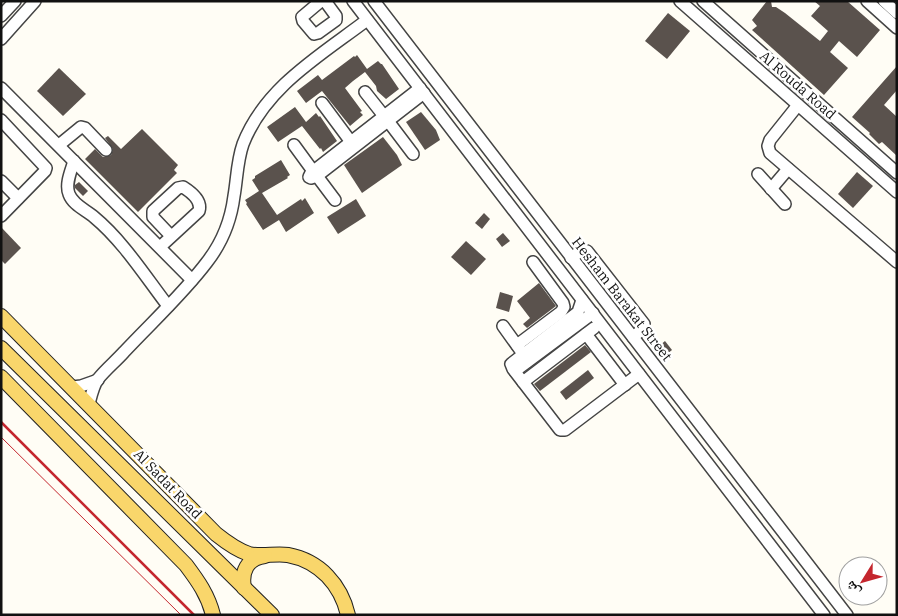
<svg xmlns="http://www.w3.org/2000/svg" width="898" height="616" viewBox="0 0 898 616" font-family="'IBM Plex Serif','Noto Naskh Arabic',serif">
  <style>
    .building { fill: #5a524d }
    .lines { fill: none; stroke-linecap: round; stroke-linejoin: round }
    .minor-casing { stroke: #444; stroke-width: 14 }
    .major-casing { stroke: #222; stroke-width: 16 }
    .minor { stroke: #fff; stroke-width: 11 }
    .major { stroke: #f9d66b; stroke-width: 14 }
    .tram { stroke: #c4262e; stroke-width: 1 }
    .rail { stroke: #c4262e; stroke-width: 2.5 }
    .labels { text-anchor: middle; dominant-baseline: central; stroke-width: 5; stroke-linejoin: round; paint-order: stroke }
    .street-label { font-size: 14px; fill: #111; stroke: #fff }
  </style>
  <rect width="100%" height="100%" fill="#fffdf5"/>
  <g class="building">
    <polygon points="767,1 771,1 772,7 776,7 785,13 820,41 828,31 811,16 820,6 814,1 847,1 880,30 857,57 839,41 830,52 848,68 824,95 752,30 757,26 752,20"/>
    <polygon points="668,13 690,31 667,59 645,41"/>
    <polygon points="357,55 367,69 378,61 381,64 382,64 399,89 386,99 377,91 376,86 365,72 353,81 345,88 362,111 360,112 363,115 350,126 322,91 306,103 297,91 318,75 322,80 354,56 355,57"/>
    <polygon points="897,66 897,90 884,105 897,117 897,156 882,142 879,144 869,134 870,133 852,117"/>
    <polygon points="59,68 86,94 63,116 37,91"/>
    <polygon points="295,107 306,122 316,113 319,117 320,116 337,141 323,152 321,148 320,149 302,126 278,142 267,127"/>
    <polygon points="421,112 436,130 440,140 425,150 406,122"/>
    <polygon points="142,129 178,165 174,170 177,173 138,212 85,159 95,149 103,157 111,155 113,149 105,138 108,136 121,149"/>
    <polygon points="383,137 397,155 402,165 362,193 344,165"/>
    <polygon points="281,160 290,175 287,177 288,178 262,193 277,215 301,199 302,201 305,198 314,213 286,232 279,220 263,230 246,204 247,203 245,200 259,191 252,180 255,178 255,176"/>
    <polygon points="857,172 873,186 853,208 838,194"/>
    <polygon points="79,182 88,191 83,196 75,188 75,185"/>
    <polygon points="356,199 366,216 338,234 327,217"/>
    <polygon points="484,213 490,219 482,229 475,223"/>
    <polygon points="1,227 21,248 5,264 1,260"/>
    <polygon points="503,233 510,241 502,247 496,239"/>
    <polygon points="466,241 486,259 471,275 451,257"/>
    <polygon points="539,283 556,306 527,328 523,324 530,318 517,301"/>
    <polygon points="500,292 513,296 509,312 496,308"/>
    <polygon points="665,341 672,350 666,355 659,346"/>
    <polygon points="585,345 591,352 540,391 534,384"/>
    <polygon points="588,370 594,378 566,400 560,392"/>
  </g>
  <g class="lines">
    <defs>
      <g id="minor">
        <polyline points="321,1 302,17 303,21 314,34 318,33 336,20 336,16 325,1"/>
        <polyline points="353,1 824,615"/>
        <polyline points="374,1 847,615"/>
        <polyline points="680,1 897,192"/>
        <polyline points="703,1 897,173"/>
        <polyline points="867,1 897,28"/>
        <polyline points="884,1 897,13"/>
        <polyline points="1,16 15,1"/>
        <polyline points="1,39 35,1"/>
        <polyline points="1,88 192,280"/>
        <polyline points="420,88 311,173 309,177 311,178 317,176 424,93"/>
        <polyline points="365,92 384,116"/>
        <polyline points="322,103 351,142"/>
        <polyline points="798,105 770,140 768,146 770,153 897,262"/>
        <polyline points="1,120 46,168 45,171 1,216"/>
        <polyline points="388,121 413,154"/>
        <polyline points="59,145 81,127 85,128 106,150"/>
        <polyline points="294,145 313,171"/>
        <path d="M74 161C71 171 65 184 69 194 73 205 86 210 94 217 123 241 145 276 168 306"/>
        <polyline points="758,174 785,204"/>
        <polyline points="317,176 335,200"/>
        <polyline points="1,181 18,198"/>
        <polyline points="771,189 788,169"/>
        <path d="M160 247 199 211C202 201 191 192 183 187L178 188 153 211V217L171 236"/>
        <polyline points="571,258 582,250 587,251 644,324 644,328 633,337"/>
        <polyline points="582,300 578,312 511,364 513,369 560,430 565,430 639,374"/>
        <polyline points="503,326 521,351"/>
        <polyline points="586,334 625,385"/>
        <polyline points="517,345 561,312 564,307 563,303 533,262"/>
        <polyline points="515,371 593,313"/>
        <polyline points="523,382 594,328"/>
        <polyline points="73,387 81,386 98,380"/>
        <path d="M89 404C91 396 93 386 98 379 106 369 116 361 124 352 152 322 183 294 207 262 221 244 231 220 234 196 237 179 237 161 243 144 265 87 321 55 367 20"/>
      </g>
      <g id="major">
        <path d="M1 316 216 534C226 542 237 550 249 554 262 557 276 553 288 555 320 561 341 585 348 615"/>
        <polyline points="1,348 272,615"/>
        <path d="M1 377 186 565C198 581 208 595 213 615"/>
        <path d="M244 588C241 572 247 558 265 556"/>
      </g>
    </defs>
    <use href="#minor" class="minor-casing"/>
    <use href="#major" class="major-casing"/>
    <use href="#minor" class="minor"/>
    <use href="#major" class="major"/>
    <polyline class="tram" points="1,437 181,615"/>
    <polyline class="rail" points="1,422 194,615"/>
  </g>
  <g class="labels">
    <g class="street-label">
      <text transform="translate(798 85) rotate(41)">Al Rouda Road</text>
      <text transform="translate(622 299) rotate(52)">Hesham Barakat Street</text>
      <text transform="translate(168 484) rotate(46)">Al Sadat Road</text>
    </g>
  </g>
  <rect width="898" height="616" fill="none" stroke="#111111" stroke-width="5"/>
  <g transform="translate(863 581) rotate(233)"><circle r="24" fill="#ffffff" stroke="#a0a0a0"/>
  <path d="M0-4L9 19L0 12L-9 19Z" fill="#c4262e"/>
  <text y="-8" font-size="14" font-weight="bold" text-anchor="middle" fill="#111111">ش</text>
  </g>
</svg>
